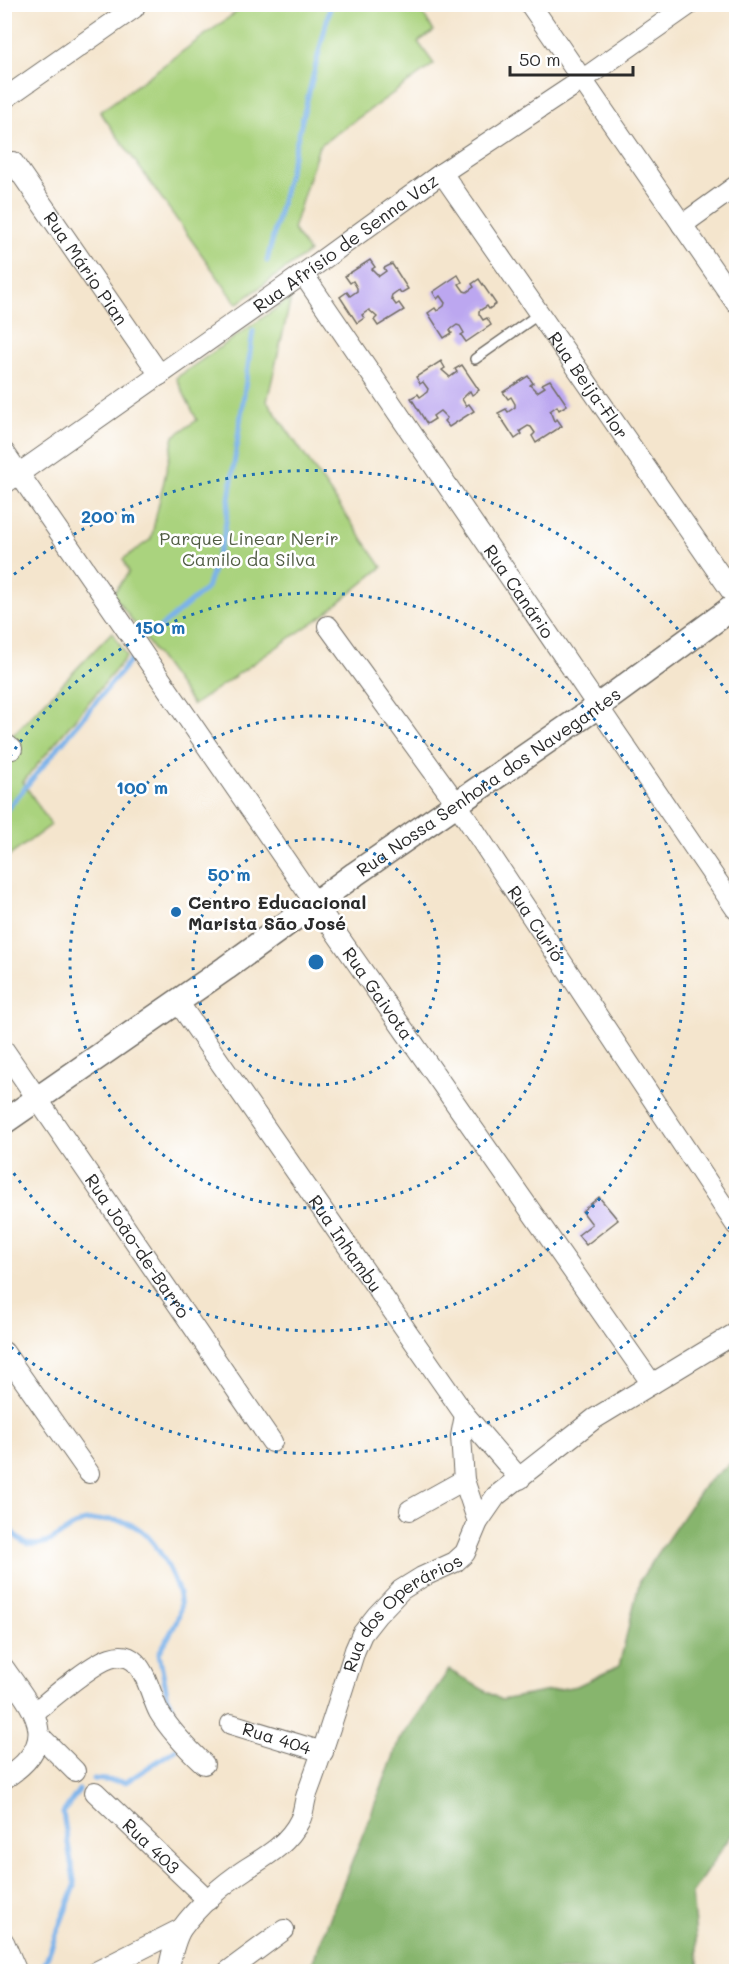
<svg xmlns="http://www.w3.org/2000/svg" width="741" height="1976" viewBox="0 0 741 1976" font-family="Mali,sans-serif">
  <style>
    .green { fill: #aad37e; stroke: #6a7f54; stroke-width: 1.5 }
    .forest { fill: #87b56d; stroke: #59704c; stroke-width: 1.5 }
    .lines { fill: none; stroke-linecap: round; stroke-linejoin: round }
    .stream { stroke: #7ab2ea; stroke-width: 5 }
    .building { fill: #bca7f0 }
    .service-casing { stroke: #716c64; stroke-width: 12 }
    .minor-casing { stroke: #716c64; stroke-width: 22 }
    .tertiary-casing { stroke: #716c64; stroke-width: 27 }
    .service { stroke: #fff; stroke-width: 9 }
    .minor { stroke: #fff; stroke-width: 20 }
    .tertiary { stroke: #fff; stroke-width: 24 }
    .ring { fill: none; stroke: #1f6fb2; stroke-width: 3; stroke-dasharray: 3 6 }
    .poi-dot { fill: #1f6fb2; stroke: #fff; stroke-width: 2 }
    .labels { text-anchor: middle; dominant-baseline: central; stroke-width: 5; stroke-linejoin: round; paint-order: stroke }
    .street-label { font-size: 18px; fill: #2b2b2b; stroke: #fff }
    .park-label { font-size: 18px; fill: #515d44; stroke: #fff }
    .poi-label { font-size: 18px; font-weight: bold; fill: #2b2b2b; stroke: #fff; text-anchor: start }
    .centre { fill: #1f6fb2; stroke: #fff; stroke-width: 3 }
    .ring-label { font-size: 18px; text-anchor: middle; font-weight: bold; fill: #1f6fb2; stroke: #fff; stroke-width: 5; stroke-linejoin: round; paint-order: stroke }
  </style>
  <rect width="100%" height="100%" fill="#fff"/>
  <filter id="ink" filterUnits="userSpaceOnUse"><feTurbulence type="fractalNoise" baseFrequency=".0167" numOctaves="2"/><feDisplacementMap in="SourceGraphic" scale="12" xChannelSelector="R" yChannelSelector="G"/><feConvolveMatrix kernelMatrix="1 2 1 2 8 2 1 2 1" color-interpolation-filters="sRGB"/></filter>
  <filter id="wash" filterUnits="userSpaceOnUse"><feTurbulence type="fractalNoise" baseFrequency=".008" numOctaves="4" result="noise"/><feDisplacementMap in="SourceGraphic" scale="24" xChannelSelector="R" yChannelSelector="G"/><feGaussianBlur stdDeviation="1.35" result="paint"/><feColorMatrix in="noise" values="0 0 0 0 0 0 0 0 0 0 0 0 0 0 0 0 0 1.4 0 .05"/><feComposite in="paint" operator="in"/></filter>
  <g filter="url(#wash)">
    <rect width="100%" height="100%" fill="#f4e5cd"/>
    <g class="green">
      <polygon points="246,5 417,5 434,31 418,42 434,64 319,146 293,229 309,252 237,304 100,112"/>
      <polygon points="291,298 267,401 382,567 325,614 193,705 113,594 129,572 123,559 151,539 174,436 197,420 176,378"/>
      <polygon points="112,632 127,656 23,782 51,825 5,859 5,743"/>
    </g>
    <polygon class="forest" points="736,1459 736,1828 692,1893 699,1971 309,1971 400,1740 449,1670 501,1700 577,1686 619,1666 640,1580 705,1484"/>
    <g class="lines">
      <g class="stream">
        <polyline points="267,261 331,4"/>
        <polyline points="157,630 207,588 224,535 253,331"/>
        <polyline points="4,813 134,656"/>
        <path d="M4 1523C11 1530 18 1541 28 1544 50 1549 65 1528 82 1522 88 1520 95 1521 101 1520 135 1517 152 1536 167 1565 189 1609 182 1613 159 1653L168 1699 181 1728"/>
        <polyline points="94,1779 126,1782 176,1749"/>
        <polyline points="43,1968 75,1886 63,1813 79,1790"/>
      </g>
    </g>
    <g id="blocks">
      <g class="building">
        <polygon points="370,260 375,267 372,269 379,276 386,271 384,268 392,264 408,289 401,293 399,290 392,295 391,298 396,305 399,303 404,310 378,326 374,320 377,317 369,310 362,315 364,318 357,323 340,297 347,292 350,296 357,291 357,288 353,281 350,283 345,276"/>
        <polygon points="458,275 462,282 459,284 464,291 467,292 474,287 472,284 479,279 496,304 489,309 487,306 479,311 479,314 483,320 487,318 491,325 466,342 461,335 464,333 460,326 457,325 450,330 452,333 444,338 428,313 435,308 437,311 444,306 445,303 440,296 437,299 433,292"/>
        <polygon points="441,361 445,368 442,370 450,377 457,372 455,369 462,365 479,390 472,395 470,391 462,399 466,406 469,404 474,411 449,427 444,421 447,418 440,411 433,416 435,419 427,424 411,398 418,394 420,397 427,392 428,389 423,382 420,384 416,377"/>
        <polygon points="528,376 533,383 530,385 537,392 545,387 542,384 550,380 567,405 559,410 557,406 550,411 554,421 557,419 562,426 536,443 532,436 535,433 531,427 528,426 520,431 522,434 515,439 498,413 506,409 508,412 515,407 515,404 511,397 508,399 503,392"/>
        <polygon points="599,1197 618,1220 586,1245 578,1235 592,1224 582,1211"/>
      </g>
    </g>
  </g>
  <g filter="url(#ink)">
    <use href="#blocks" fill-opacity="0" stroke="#716c64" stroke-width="1.5"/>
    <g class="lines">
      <defs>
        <polyline id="service" points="475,359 539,314"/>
        <g id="minor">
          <polyline points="530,4 736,303"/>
          <polyline points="4,99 134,8 131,4"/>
          <path id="s1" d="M13 162 160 375"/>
          <path id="s2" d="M442 173 736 598"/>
          <polyline points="682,225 736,186"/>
          <path id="s3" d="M303 274 736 909"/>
          <path id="s4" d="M4 452 315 903 652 1384"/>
          <path id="s5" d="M4 484 303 274 442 173 582 80 690 4"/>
          <path id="s6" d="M328 626 457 804 736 1225"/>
          <polyline points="4,743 12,749"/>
          <path id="s7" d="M178 1002 465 1415 520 1479"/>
          <path id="s8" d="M4 1050 272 1442"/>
          <polyline points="4,1352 89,1473"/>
          <polyline points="465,1415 461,1436 464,1480 478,1522"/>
          <polyline points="410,1510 464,1480"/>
          <path d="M4 1668C35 1712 63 1741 4 1779"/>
          <path d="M35 1712C52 1698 91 1664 110 1658 119 1655 128 1655 135 1662 148 1675 151 1697 159 1712 171 1732 187 1748 204 1764"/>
          <path id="s9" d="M231 1724 323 1752"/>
          <polyline points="39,1735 75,1771"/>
          <path id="s10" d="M95 1792 208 1900"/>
          <polyline points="4,1942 17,1972"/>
          <polyline points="96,1972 181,1929"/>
          <path id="s11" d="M168 1972C171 1958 174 1940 182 1928 198 1906 223 1884 246 1869 267 1856 289 1843 300 1820 304 1812 304 1802 307 1794 325 1746 340 1698 355 1650L362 1634 377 1615 401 1590 422 1577 455 1562 465 1553 478 1522 496 1496 594 1419 736 1333"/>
          <polyline points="227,1972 284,1930"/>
        </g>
        <g id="tertiary">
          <path id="s12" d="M4 1122 226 968 355 874 598 706 736 605"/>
        </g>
      </defs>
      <use href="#service" class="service-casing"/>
      <use href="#minor" class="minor-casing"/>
      <use href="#tertiary" class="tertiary-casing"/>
      <use href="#service" class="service"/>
      <use href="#minor" class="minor"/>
      <use href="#tertiary" class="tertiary"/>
    </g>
  </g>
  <g class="ring">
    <circle cx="316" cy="962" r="123"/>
    <circle cx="316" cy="962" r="246"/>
    <path d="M5 764A369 369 0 1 1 5 1160"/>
    <path d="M735 1219A491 491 0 0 1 7 1344M7 580A491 491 0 0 1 735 705"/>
  </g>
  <circle class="poi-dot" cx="176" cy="912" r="6"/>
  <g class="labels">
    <g class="street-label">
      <text stroke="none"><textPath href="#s5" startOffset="418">Rua Afrísio de Senna Vaz</textPath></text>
      <text stroke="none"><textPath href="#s1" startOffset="129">Rua Mário Pian</textPath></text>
      <text stroke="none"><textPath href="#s2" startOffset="258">Rua Beija-Flor</textPath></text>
      <text stroke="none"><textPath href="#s3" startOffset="384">Rua Canário</textPath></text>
      <text stroke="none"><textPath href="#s12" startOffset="592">Rua Nossa Senhora dos Navegantes</textPath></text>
      <text stroke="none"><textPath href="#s6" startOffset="363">Rua Curió</textPath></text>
      <text stroke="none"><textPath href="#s4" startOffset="658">Rua Gaivota</textPath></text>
      <text stroke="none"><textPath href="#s7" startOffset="294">Rua Inhambu</textPath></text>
      <text stroke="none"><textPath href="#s8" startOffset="237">Rua João-de-Barro</textPath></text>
      <text stroke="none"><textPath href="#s11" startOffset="447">Rua dos Operários</textPath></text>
      <text stroke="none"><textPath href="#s9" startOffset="48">Rua 404</textPath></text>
      <text stroke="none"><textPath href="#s10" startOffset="78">Rua 403</textPath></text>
    </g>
    <g class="park-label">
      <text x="249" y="538">Parque Linear Nerir<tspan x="249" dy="21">Camilo da Silva</tspan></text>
    </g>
    <g class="poi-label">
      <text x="188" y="902">Centro Educacional<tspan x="188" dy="21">Marista São José</tspan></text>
    </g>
  </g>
  <circle cx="316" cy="962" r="9" class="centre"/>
  <g class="ring-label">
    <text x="108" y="523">200 m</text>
    <text x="160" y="634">150 m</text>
    <text x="142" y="794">100 m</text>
    <text x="229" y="881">50 m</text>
  </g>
  <rect width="741" height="1976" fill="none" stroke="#fff" stroke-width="24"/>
  <path d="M510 66v9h123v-9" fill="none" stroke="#2b2b2b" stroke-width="3"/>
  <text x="519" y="66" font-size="18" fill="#2b2b2b" stroke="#ffffff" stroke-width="4.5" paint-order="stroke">50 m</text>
</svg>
